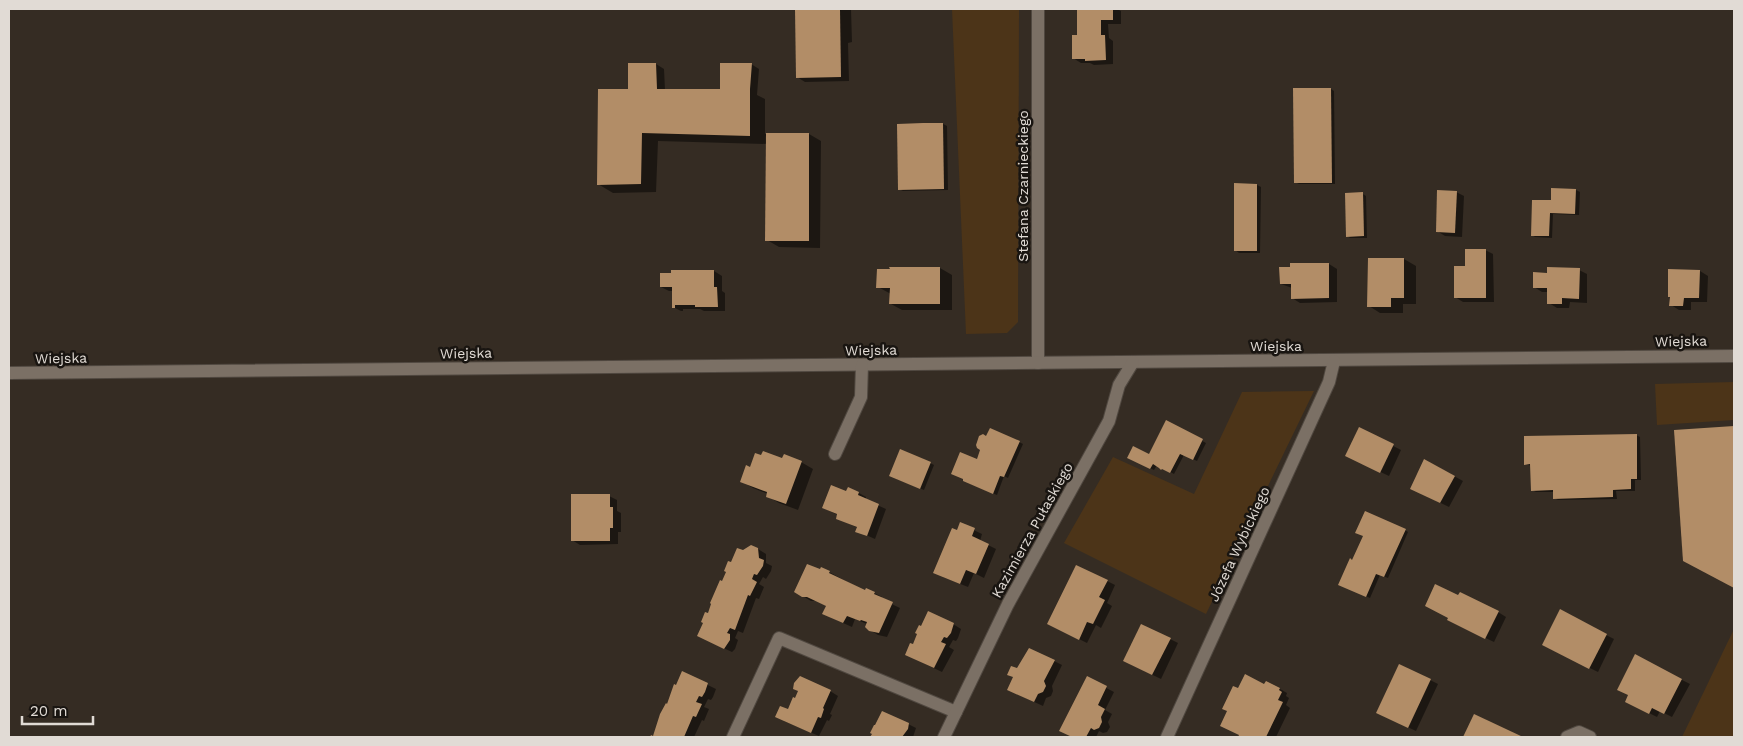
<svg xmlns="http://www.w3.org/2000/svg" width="1743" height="746" viewBox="0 0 1743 746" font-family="'Work Sans',sans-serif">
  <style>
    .green { fill: #4c3418 }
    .shadow { fill: #0007 }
    .building { fill: #b28d67 }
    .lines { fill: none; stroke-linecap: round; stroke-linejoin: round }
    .minor-casing { stroke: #504840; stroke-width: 14 }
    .minor { stroke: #7b7065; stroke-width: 12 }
    .labels { text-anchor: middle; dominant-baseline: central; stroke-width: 5; stroke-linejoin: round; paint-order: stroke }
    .street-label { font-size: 14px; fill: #e1dbd5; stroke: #191511 }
  </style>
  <rect width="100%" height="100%" fill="#352c23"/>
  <g class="green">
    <polygon points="952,9 1019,9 1018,322 1007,333 966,334"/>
    <polygon points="1734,382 1734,420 1657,425 1655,384"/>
    <polygon points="1314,391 1206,614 1064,543 1113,457 1194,494 1242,392"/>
    <polygon points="1734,629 1734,737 1681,737 1682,737"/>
  </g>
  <g class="shadow">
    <polygon points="796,9 851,9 852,42 848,43 849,81 805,82 797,77"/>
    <polygon points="1078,9 1117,9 1121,11 1121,24 1108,24 1109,38 1113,41 1113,64 1094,65 1090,63 1081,63 1073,58 1078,36"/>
    <polygon points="656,64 664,69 665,90 721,90 751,64 759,69 757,95 765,99 765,134 809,134 821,141 820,248 779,247 767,240 767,144 658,141 656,192 613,193 598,184 631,90"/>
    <polygon points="1331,89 1334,91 1335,184 1299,184 1295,182"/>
    <polygon points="943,124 947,126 948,190 903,191 899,189 898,125"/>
    <polygon points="1235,185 1257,185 1261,187 1260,253 1239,253 1235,250"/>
    <polygon points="1552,189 1576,190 1580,192 1579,215 1553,214 1552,238 1535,237 1532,235 1552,202"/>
    <polygon points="1456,192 1464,196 1462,237 1445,236 1437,231"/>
    <polygon points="1363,194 1366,196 1367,238 1350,238 1347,236"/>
    <polygon points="1485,250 1493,254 1494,302 1463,302 1455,297 1467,267"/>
    <polygon points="1404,259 1416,266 1416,304 1403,304 1403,313 1380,313 1369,306"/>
    <polygon points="1329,264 1337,269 1337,302 1300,303 1292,298 1292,288 1281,284"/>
    <polygon points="940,268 952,275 952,310 902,310 891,304 891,294 878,287"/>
    <polygon points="1579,270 1587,274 1587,303 1570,302 1569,308 1557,308 1549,303 1548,292 1542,292 1534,287 1548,274"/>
    <polygon points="714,271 722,276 722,291 725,293 725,311 704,311 700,309 683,309 683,311 681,311 673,307 673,291 669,291 661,287 672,274"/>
    <polygon points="1700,271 1708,276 1707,302 1691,302 1691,310 1679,310 1671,305 1671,298 1669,297"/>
    <polygon points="1166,422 1206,443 1197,461 1184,455 1174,474 1157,465 1154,470 1132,460 1150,455"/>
    <polygon points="1734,428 1734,587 1693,565 1676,431"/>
    <polygon points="1360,429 1401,450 1389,476 1355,460"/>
    <polygon points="1636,435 1640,437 1641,480 1635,480 1635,491 1616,491 1617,499 1558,500 1554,498 1554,492 1536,492 1532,490 1532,466 1525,464"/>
    <polygon points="987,438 1019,442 1023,444 1008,478 1004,476 997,495 968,483"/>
    <polygon points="783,460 801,462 813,469 798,510 779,503 767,496 768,494 753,488 741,481 750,468"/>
    <polygon points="1425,460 1463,481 1449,507 1420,493"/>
    <polygon points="930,463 934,465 924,490 894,478"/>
    <polygon points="847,492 859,493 866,497 866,500 886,509 875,539 857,531 858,528 837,518 838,515 823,508"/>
    <polygon points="609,496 617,500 617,511 621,513 621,532 618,532 618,544 580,545 572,540"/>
    <polygon points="961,524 982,534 980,541 996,549 984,578 974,573 968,587 943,577"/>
    <polygon points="1405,530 1408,532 1388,578 1380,575 1370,598 1343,586"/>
    <polygon points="758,549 766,554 766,563 772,566 771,571 766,579 763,577 759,584 764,587 759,599 756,598 743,633 738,631 735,638 738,640 735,649 732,652 706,640 708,615 731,564 743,552"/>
    <polygon points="829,572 866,592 874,593 882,597 881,599 900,608 887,637 878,635 870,630 867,624 855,619 852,627 832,618 827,606 816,601 811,601 796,592"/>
    <polygon points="1107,581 1115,585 1107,603 1112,606 1101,628 1096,625 1087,643 1057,628"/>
    <polygon points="1498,612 1506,617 1494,642 1456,624"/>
    <polygon points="953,624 961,629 958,638 956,641 953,640 949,647 954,650 942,672 915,659"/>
    <polygon points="1606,635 1614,639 1598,672 1551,649"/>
    <polygon points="1170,639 1178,643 1161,679 1132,665"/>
    <polygon points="1635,656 1690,684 1672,717 1660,711 1657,717 1635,706 1630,695"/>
    <polygon points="1054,661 1062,665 1052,686 1053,691 1051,696 1046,698 1043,706 1017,694 1014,677 1018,670"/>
    <polygon points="683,673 716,689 713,697 711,700 708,699 704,707 709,709 704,721 702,720 694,737 654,737"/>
    <polygon points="1087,678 1114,692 1105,710 1112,714 1108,722 1110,727 1107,732 1103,733 1099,731 1096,737 1073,737 1061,731"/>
    <polygon points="1430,680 1438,684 1416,731 1386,717"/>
    <polygon points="1265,685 1280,689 1287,693 1286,696 1289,698 1286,705 1290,708 1276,737 1240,737 1239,690"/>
    <polygon points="830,691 838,696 830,714 832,715 829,721 827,720 819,736 784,721 788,711"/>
    <polygon points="1475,716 1521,737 1465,737"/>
    <polygon points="908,724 916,728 913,737 871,737 875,726"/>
  </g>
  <g class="building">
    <polygon points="795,9 840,9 841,77 796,78"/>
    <polygon points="1077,9 1113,9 1113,20 1101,20 1101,35 1105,35 1106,60 1085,61 1085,59 1072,59 1072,35 1077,35"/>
    <polygon points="628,63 656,63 657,89 720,89 720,63 752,63 750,89 750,136 642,133 641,184 597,185 598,89 628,89"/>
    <polygon points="1293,88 1331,88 1332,183 1294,183"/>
    <polygon points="923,123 943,123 944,189 898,190 897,124"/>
    <polygon points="766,133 809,133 809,241 765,241"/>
    <polygon points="1234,183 1257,184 1257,251 1234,251"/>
    <polygon points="1551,188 1576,189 1575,214 1550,213 1549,236 1531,236 1532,200 1551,200"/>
    <polygon points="1437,190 1457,191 1455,233 1436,232"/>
    <polygon points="1363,192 1364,236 1346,237 1345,193"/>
    <polygon points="1465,249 1486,249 1486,298 1454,298 1454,266 1465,266"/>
    <polygon points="1368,258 1404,258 1404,298 1391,298 1391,307 1367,307"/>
    <polygon points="1290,263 1329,263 1329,298 1291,299 1291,284 1280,284 1279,267 1290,267"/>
    <polygon points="889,267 940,267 940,304 889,304 890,288 876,288 877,269 890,269"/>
    <polygon points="1547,267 1580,268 1579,299 1562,298 1562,304 1547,304 1547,288 1533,288 1533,272 1547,273"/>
    <polygon points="1668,269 1700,270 1699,298 1684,298 1683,306 1669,306 1670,297 1668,297"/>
    <polygon points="671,270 714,270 714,287 717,287 718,307 695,307 695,305 675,305 675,308 672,308 672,287 660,287 660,273 671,273"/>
    <polygon points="1166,420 1203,439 1193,460 1180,454 1170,473 1162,469 1161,470 1159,468 1153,464 1150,469 1127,458 1133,446 1149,454"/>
    <polygon points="1734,426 1734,588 1683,561 1674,430"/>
    <polygon points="1359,427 1394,444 1380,473 1345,456"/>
    <polygon points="990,428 1020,441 1004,477 1000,476 993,494 963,481 963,479 951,474 960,452 977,459 980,450 977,448 976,445 979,436 983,434 986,436"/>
    <polygon points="1637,434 1637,479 1631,479 1631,489 1613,490 1613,497 1553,499 1553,490 1531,491 1530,464 1524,465 1524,436"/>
    <polygon points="900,449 931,462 920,489 889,476"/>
    <polygon points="763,451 782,458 784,454 802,461 786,504 766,497 767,492 740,482 746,465 750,467 755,453 761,455"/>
    <polygon points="1424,459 1455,476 1440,503 1410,489"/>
    <polygon points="831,485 846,491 848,487 859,492 858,495 879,504 867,536 855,532 857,527 836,519 837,514 822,508"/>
    <polygon points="571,494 610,494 610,507 613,507 613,528 610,528 610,541 571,541"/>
    <polygon points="1365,511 1406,529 1384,577 1376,574 1366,597 1338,585 1350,558 1352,560 1363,536 1355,533"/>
    <polygon points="960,522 975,528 972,536 989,544 976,574 966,570 960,584 933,573 952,528 957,530"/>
    <polygon points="751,545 758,548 759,558 764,560 763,566 757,575 754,574 752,579 757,582 750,596 748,595 735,630 730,628 727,633 730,634 730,640 724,649 697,636 703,623 701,622 705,612 708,613 711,604 710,603 720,580 722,581 726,572 724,571 728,561 731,562 737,548 743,550"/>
    <polygon points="807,564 820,569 821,567 830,571 829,573 865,590 866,588 875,592 874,594 893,602 879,633 869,631 865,627 867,622 861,620 860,621 847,616 843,623 822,614 826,606 807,597 802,597 794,592"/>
    <polygon points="1076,565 1108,580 1099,597 1105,600 1093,624 1087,622 1079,640 1047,624"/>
    <polygon points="1435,584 1458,595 1460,592 1499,611 1485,639 1447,620 1448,618 1425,606"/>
    <polygon points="1560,609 1607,634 1589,669 1542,645"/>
    <polygon points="928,611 954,623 951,633 947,638 944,637 941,642 946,644 934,668 905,655 910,643 913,644 917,634 915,633 919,625 921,626"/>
    <polygon points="1141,624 1171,638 1152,675 1123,661"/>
    <polygon points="1029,648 1055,660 1044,681 1046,686 1043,692 1038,694 1034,702 1007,690 1013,677 1007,675 1011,666 1017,668"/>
    <polygon points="1635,654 1682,679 1664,714 1652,708 1649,714 1625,702 1628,695 1617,690"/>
    <polygon points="1399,664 1431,679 1408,728 1376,713"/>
    <polygon points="682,671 708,683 705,692 702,697 699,696 696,702 702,704 696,717 693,716 684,737 650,737 651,735 653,736 660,714 666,703 667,704 674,684 676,685"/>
    <polygon points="1245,674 1264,684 1266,681 1280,688 1279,690 1282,692 1278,700 1283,702 1266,737 1261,736 1260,737 1238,737 1239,735 1220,726 1227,711 1222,709 1233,686 1238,688"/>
    <polygon points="800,676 831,690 823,708 824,709 821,718 818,717 811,733 775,717 780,706 788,709 793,697 795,698 798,691 793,689 794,683"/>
    <polygon points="1087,676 1107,686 1098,705 1105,709 1101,717 1102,722 1099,728 1094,730 1091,728 1086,737 1072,737 1059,731"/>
    <polygon points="882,711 909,723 908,729 902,737 899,736 870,737 872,734 870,733 874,725 875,725"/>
    <polygon points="1474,714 1523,737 1463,737"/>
  </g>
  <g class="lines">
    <defs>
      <g id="minor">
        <polyline points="1038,363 1038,9"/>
        <polyline points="9,373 1734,356"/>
        <polyline points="835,454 861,397 862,365"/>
        <polyline points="733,737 779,638 956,712"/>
        <polyline points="944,737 1008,604 1109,421 1119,385 1133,362"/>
        <polyline points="1167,737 1329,382 1334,361"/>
        <polyline points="1567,737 1579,732 1590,737"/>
      </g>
    </defs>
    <use href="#minor" class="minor-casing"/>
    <use href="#minor" class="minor"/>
  </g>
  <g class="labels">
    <g class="street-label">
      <text transform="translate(1023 186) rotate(-90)">Stefana Czarnieckiego</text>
      <text transform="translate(1681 341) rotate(-1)">Wiejska</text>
      <text x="1276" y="346">Wiejska</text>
      <text transform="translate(871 350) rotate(-1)">Wiejska</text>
      <text transform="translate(466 353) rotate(-1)">Wiejska</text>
      <text transform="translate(61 358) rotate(-1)">Wiejska</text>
      <text transform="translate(1032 530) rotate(-61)">Kazimierza Pułaskiego</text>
      <text transform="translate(1239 544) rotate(-65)">Józefa Wybickiego</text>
    </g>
  </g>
  <rect width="1743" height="746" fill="none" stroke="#e1dbd5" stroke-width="20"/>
  <path d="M22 716v8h71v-8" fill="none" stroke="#e1dbd5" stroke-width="2.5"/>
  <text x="30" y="716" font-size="15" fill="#e1dbd5" stroke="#191511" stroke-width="4" paint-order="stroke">20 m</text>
</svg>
